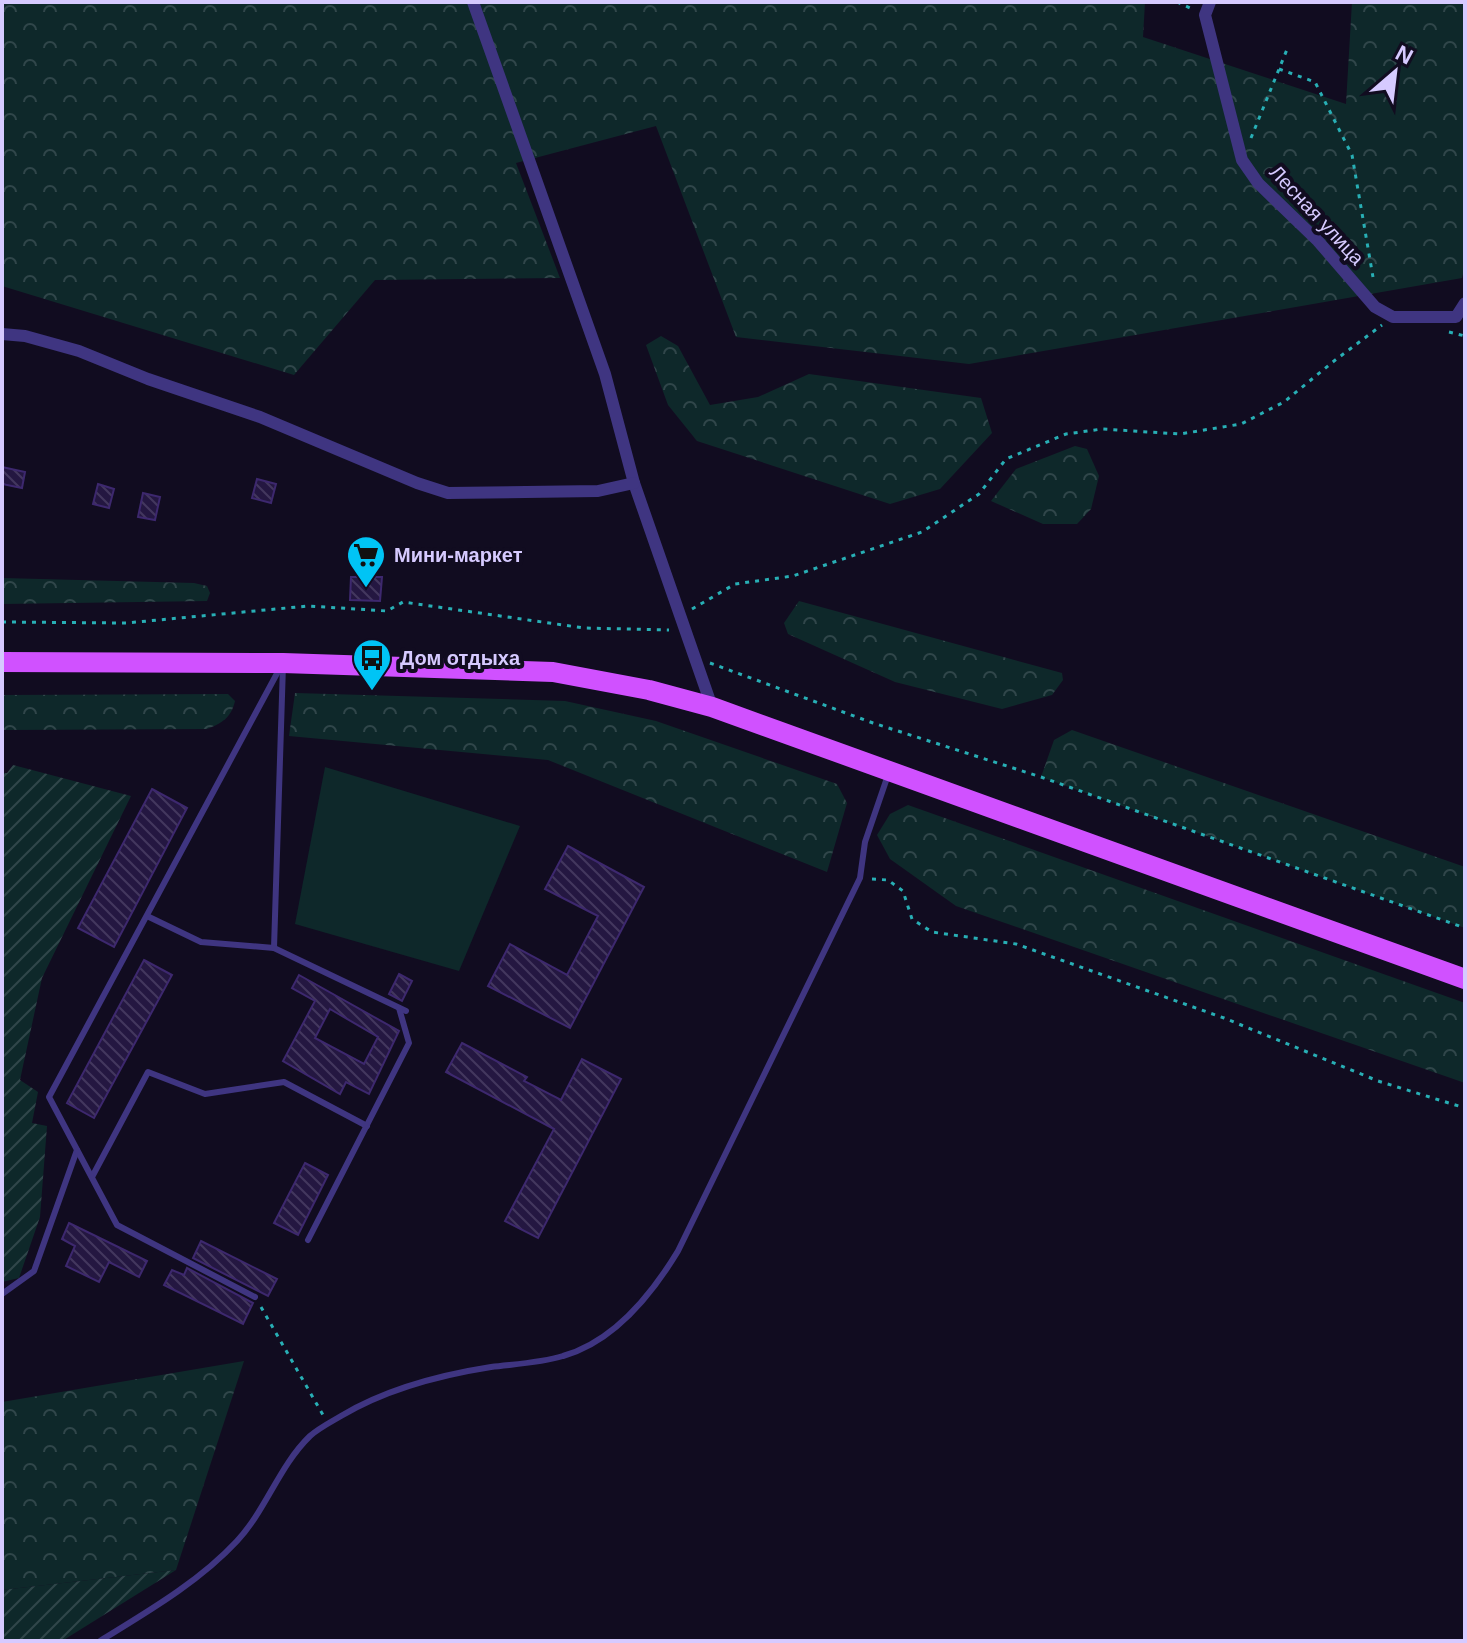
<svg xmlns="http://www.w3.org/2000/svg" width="1467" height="1643" viewBox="0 0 1467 1643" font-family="Helvetica,sans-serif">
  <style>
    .forest { fill: url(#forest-crowns) }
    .garden { fill: url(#garden-furrows) }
    .pitch { fill: #0e282a }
    .building { fill: url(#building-back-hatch); stroke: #3d286e; stroke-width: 2; fill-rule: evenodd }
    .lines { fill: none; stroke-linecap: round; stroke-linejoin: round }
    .path { stroke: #28afb5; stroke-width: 3; stroke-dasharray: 4 6; stroke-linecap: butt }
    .lane { stroke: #3f3581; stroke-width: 6 }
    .street { stroke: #3f3581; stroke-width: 12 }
    .primary { stroke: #d051ff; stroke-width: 20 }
    .labels { text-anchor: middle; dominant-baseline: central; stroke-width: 8; stroke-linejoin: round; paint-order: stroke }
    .street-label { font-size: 20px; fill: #d6caff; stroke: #110c20 }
    .poi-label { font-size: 20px; font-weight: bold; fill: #d6caff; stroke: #110c20; text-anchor: start }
  </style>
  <defs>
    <pattern id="forest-crowns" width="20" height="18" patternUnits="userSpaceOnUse" patternTransform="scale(2)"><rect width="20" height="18" fill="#0e282a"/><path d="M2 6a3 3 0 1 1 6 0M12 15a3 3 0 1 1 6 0" fill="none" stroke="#30464a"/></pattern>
    <pattern id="garden-furrows" width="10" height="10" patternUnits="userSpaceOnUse" patternTransform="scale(2)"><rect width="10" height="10" fill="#0e282a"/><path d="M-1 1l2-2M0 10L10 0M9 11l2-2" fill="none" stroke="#30464a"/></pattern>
    <pattern id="building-back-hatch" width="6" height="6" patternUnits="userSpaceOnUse" patternTransform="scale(2)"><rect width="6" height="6" fill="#241741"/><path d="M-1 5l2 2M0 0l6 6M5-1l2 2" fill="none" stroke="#43375e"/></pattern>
  </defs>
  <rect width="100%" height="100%" fill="#110c20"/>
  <g class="forest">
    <polygon points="2,2 1145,2 1143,37 1346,104 1352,2 1465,2 1465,266 1462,278 969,364 736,337 656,126 516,163 560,278 375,280 294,375 2,286"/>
    <polygon points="661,336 678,346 710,405 758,397 809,374 981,398 992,433 940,489 890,504 697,441 668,405 646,345"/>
    <polygon points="1075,446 1087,449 1099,476 1091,509 1077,524 1043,524 991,501 1016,469"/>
    <polygon points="2,578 194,583 207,586 210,593 207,601 2,604"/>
    <polygon points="799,601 1062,673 1063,680 1052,695 1002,709 895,682 788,634 784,623"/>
    <polygon points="295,693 565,701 656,721 837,784 847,803 827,872 548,760 289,736"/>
    <path d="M228 694 235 701C231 718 222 723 207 729L2 730V695Z"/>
    <polygon points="1072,730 1465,867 1465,928 1041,777 1054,740"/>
    <polygon points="908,805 1465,1003 1465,1083 956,906 890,859 877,835 890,814"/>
    <polygon points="244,1361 176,1570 2,1590 2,1402"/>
  </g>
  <g class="garden">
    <polygon points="13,765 131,796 42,978 20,1080 38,1092 32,1123 47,1126 40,1217 19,1278 2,1282 2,773 7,773"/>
    <polygon points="176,1570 62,1641 2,1641 2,1590"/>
  </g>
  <polygon class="pitch" points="325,767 520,826 459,971 295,924"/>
  <g class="building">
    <polygon points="2,467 25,472 22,488 2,484"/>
    <polygon points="257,479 276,484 271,503 252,498"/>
    <polygon points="98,484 114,489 109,508 93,504"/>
    <polygon points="143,493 160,497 155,520 138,517"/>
    <polygon points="351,577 382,577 380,601 350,600"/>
    <polygon points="152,789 187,808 114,947 78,928"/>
    <polygon points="568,846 644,887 570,1028 488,986 510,944 567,975 598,916 545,889"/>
    <polygon points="144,960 172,975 94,1118 67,1103"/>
    <polygon points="399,974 412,981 402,1001 389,994"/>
    <path d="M299 975 399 1031 369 1094 346 1082 340 1094 283 1061 315 1001 292 988ZM330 1009 378 1037 364 1064 315 1038Z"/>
    <polygon points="462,1043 527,1077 524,1081 561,1100 582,1059 621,1079 538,1238 505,1221 554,1129 446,1072"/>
    <polygon points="305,1163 328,1175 298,1235 274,1223"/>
    <polygon points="69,1223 147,1261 139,1277 109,1262 99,1282 66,1266 75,1246 62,1239"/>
    <polygon points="201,1241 277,1279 268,1296 193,1258"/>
    <polygon points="187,1268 253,1303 243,1324 164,1285 172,1270 184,1275"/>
  </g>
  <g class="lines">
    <g class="path">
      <polyline points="1177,2 1192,9"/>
      <polyline points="1279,69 1315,82 1352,155 1374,283"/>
      <polyline points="1251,138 1288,47"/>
      <polyline points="1449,332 1465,336"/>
      <polyline points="692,609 735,584 793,576 922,532 979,494 1006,459 1066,434 1102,429 1180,434 1241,424 1284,402 1334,361 1382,325"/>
      <polyline points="2,622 126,623 308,606 387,611 403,602 584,628 669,630"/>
      <polyline points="710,663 873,723 1041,777 1465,928"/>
      <polyline points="872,879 888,880 903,891 912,919 932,932 1016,944 1224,1018 1378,1081 1465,1108"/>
      <polyline points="261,1307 323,1415"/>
    </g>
    <g class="lane">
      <polyline points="147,916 201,942 274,948 283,665"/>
      <polyline points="274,948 406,1011"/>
      <polyline points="92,1177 148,1072 205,1094 284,1082 367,1126"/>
      <polyline points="308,1240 409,1043 399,1008"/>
      <polyline points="2,1294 34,1271 77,1150"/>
      <polyline points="255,1297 117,1225 49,1097 281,666"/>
      <path d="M100 1641C147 1612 199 1582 237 1541 266 1510 279 1466 310 1436 319 1428 331 1422 341 1416 386 1389 440 1375 491 1367 515 1364 540 1363 563 1356 613 1342 652 1294 678 1251L860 878 865 842 888 775"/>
    </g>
    <g class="street">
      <polyline points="473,2 605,374 634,483 712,707"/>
      <polyline points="1210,2 1205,15 1242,160 1258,183 1318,241 1375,307 1393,317 1456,317 1465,303"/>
      <polyline points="2,334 25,336 79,351 148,379 260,417 417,483 448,493 598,491 634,483"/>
    </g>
    <polyline class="primary" points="2,662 283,663 553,672 649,690 712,707 1465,979"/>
  </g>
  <defs>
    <symbol id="supermarket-pin" viewBox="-11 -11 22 30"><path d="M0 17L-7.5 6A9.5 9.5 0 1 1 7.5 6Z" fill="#00c4f5" stroke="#110c20"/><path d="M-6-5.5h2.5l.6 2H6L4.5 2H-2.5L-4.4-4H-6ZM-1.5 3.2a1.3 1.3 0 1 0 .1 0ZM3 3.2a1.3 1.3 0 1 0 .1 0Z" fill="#111"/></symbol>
    <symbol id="bus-pin" viewBox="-11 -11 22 30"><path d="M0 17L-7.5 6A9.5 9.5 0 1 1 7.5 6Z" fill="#00c4f5" stroke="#110c20"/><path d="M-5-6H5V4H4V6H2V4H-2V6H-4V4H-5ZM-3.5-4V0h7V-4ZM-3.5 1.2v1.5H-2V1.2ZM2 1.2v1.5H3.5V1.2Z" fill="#111"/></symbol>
  </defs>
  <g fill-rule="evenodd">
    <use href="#supermarket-pin" x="344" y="533" width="44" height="60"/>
    <use href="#bus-pin" x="350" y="636" width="44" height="60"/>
  </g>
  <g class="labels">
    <g class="street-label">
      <text transform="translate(1317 215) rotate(47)">Лесная улица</text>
    </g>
    <g class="poi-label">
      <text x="394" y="555">Мини-маркет</text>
      <text x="400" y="658">Дом отдыха</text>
    </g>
  </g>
  <rect width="1467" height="1643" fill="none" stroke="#d6caff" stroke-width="8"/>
  <g transform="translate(1395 72) rotate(28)" stroke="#110c20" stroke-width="6" paint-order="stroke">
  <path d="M0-6L14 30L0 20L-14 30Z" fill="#d6caff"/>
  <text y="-12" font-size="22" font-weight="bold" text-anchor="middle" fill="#d6caff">N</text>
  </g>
</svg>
